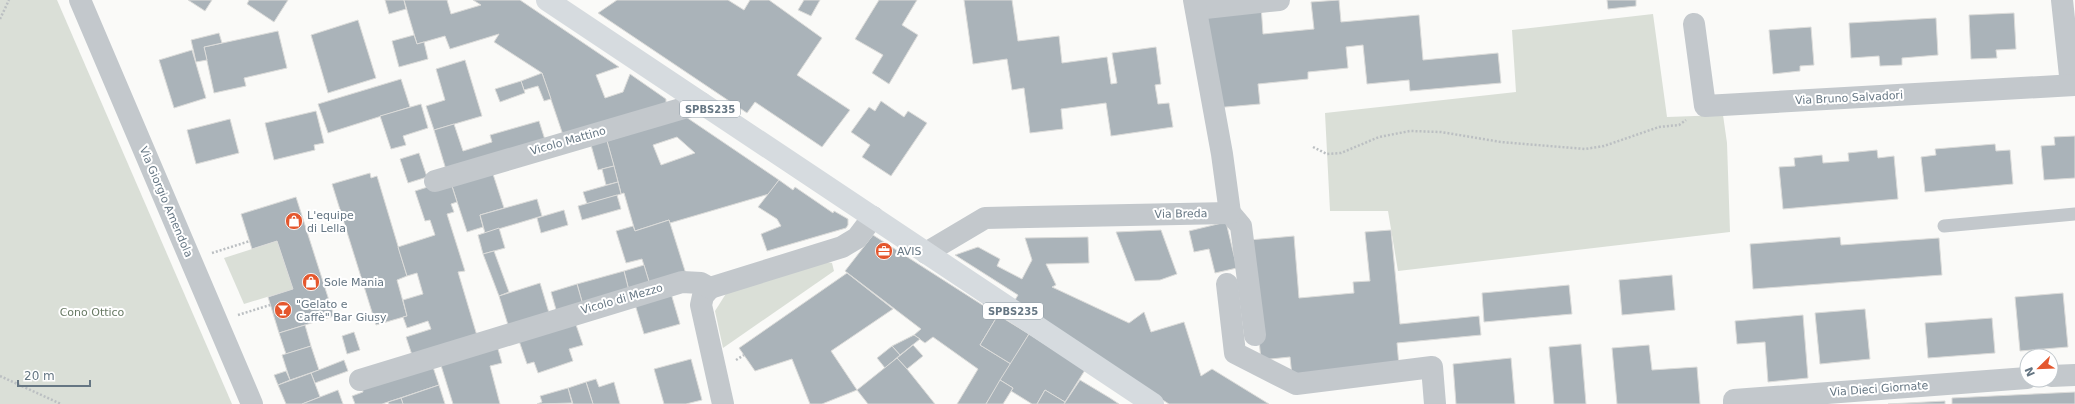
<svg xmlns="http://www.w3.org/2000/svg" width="2075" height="404" viewBox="0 0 2075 404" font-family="'DejaVu Sans',sans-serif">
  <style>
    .green { fill: #dadfd7 }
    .building { fill: #aab3b9; stroke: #dcdcda; fill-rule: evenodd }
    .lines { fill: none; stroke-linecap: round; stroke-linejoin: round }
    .path { stroke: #bbbfc2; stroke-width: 2.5; stroke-dasharray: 2 2; stroke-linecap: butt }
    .lane { stroke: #c3c8cc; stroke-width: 13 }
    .street { stroke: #c3c8cc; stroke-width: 22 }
    .primary { stroke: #d6dbdf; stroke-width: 22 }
    .labels { text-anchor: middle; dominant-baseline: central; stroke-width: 4; stroke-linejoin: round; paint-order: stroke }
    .shield { fill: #fff; stroke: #939fa8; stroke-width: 1 }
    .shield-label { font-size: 10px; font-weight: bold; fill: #657683 }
    .street-label { font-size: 11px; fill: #657683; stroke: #fff }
    .poi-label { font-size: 11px; fill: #657683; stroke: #fff; text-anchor: start }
    .park-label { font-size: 11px; fill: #687a64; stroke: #fff }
  </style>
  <rect width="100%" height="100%" fill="#fafaf8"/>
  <g class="green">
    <polygon points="0,0 57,0 232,404 0,404"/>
    <polygon points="1653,14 1667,117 1723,115 1727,143 1730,232 1398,271 1388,211 1330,211 1325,113 1516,92 1512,30"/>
    <polygon points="277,241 293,289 244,304 224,258"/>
    <polygon points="822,261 832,263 834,271 723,348 715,311 727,292"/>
  </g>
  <g class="building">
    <polygon points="188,0 212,0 205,11"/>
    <polygon points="249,0 288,0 274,22 247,4"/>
    <polygon points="385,0 404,0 406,9 389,14"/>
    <polygon points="404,0 447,0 451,14 481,5 473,0 520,0 619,67 596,75 605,98 623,92 630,74 666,99 666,103 564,138 542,73 494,42 499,34 450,49 445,36 417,44"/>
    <polygon points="617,0 728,0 744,10 750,0 769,0 822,38 797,75 850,110 822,147 755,102 747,113 598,13"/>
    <polygon points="804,0 820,0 811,16 798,10"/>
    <polygon points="879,0 917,0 902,25 918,35 889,84 872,73 883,55 855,39"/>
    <polygon points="964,0 1012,0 1018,41 1059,36 1062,63 1107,57 1111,84 1117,83 1112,53 1156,47 1161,84 1155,85 1158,104 1169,103 1173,127 1111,136 1106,103 1061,109 1063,129 1030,133 1024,88 1012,90 1007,59 973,64"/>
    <polygon points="1339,0 1341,22 1419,15 1423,60 1498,53 1501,83 1410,91 1409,80 1367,84 1363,45 1346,47 1348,68 1308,72 1308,79 1258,84 1260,104 1214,108 1206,12 1261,5 1263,34 1314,29 1311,2"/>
    <polygon points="1607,0 1636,0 1636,6 1608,9"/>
    <polygon points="2014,13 2016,49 1996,50 1997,58 1971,59 1969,15"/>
    <polygon points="1936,18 1938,55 1902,58 1902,65 1880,66 1879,56 1851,58 1849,23"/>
    <polygon points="358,20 376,78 328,93 311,35"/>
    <polygon points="1811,27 1814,65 1800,66 1800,71 1773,74 1769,30"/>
    <polygon points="278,31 287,68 244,78 246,86 214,93 204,47"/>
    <polygon points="219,33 222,43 204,47 207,60 196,62 191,40"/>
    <polygon points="414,35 417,44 424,42 428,59 399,67 392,41"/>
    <polygon points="192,50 206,98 174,108 159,60"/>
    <polygon points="465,60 482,116 434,130 426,106 445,100 436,69"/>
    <polygon points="542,73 551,99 544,101 538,86 524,90 521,81"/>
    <polygon points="401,79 410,107 328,133 318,104"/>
    <polygon points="521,81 525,93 500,102 495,89"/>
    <polygon points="881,101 904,117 908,111 927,123 891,176 862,157 870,145 851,132 869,107 875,111"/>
    <polygon points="421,104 428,128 403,136 406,145 391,149 380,116"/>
    <polygon points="316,111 324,143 314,145 315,150 274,160 265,123"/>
    <path d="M686 117 779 180 769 194 670 223 669 220 635 231 624 193 621 194 620 189 607 141ZM677 137 695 153 661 165 653 145Z"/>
    <polygon points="230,119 239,153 196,164 187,130"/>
    <polygon points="539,121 546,143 447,173 434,130 454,124 463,151 492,142 490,135"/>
    <polygon points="2075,136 2075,178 2044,180 2041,146 2055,145 2054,137"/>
    <polygon points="607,141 614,166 598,170 591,145"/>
    <polygon points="1995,144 1996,151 2010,150 2013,184 1925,192 1921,157 1936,155 1935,149"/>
    <polygon points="1877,150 1878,158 1894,156 1898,199 1783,209 1779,167 1795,166 1794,158 1822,155 1823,163 1849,161 1848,153"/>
    <polygon points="419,153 427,177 408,183 400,159"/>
    <polygon points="614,166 618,182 606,185 602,169"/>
    <polygon points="491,168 504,208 480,215 483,227 467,232 450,180"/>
    <polygon points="370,173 371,178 377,176 407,276 397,280 407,316 376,325 332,184"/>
    <polygon points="450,180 457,202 451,204 454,212 447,214 465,271 458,272 478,339 413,358 406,337 431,329 428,321 407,328 403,317 407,316 403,300 423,294 417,273 407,276 398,247 435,235 430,220 425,221 415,191"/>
    <polygon points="779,180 793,190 795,187 833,213 834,211 848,219 848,225 846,228 767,251 761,234 781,226 777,219 758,207"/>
    <polygon points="618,182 621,194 587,204 583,192"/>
    <polygon points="617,195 621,209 582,220 578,206"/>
    <polygon points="296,197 334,316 279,333 268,297 293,289 277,241 252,249 241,214"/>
    <polygon points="537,199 542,216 485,233 480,215"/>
    <polygon points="564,210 568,225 541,233 537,218"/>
    <polygon points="669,220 686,274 650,285 642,259 626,263 616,231 633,226 635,231"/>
    <polygon points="1226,222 1237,268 1215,273 1209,249 1194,252 1189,231"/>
    <polygon points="499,228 505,248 483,254 478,235"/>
    <polygon points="1161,230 1177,274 1160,280 1135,281 1116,232"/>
    <polygon points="1391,230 1400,324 1479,316 1481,335 1397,343 1399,366 1292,376 1290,357 1261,360 1249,240 1294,236 1299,298 1354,293 1353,282 1370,281 1365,232"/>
    <polygon points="873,235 998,315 980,345 1011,364 986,404 957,404 978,369 933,337 925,343 914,335 921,329 845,271"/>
    <polygon points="1088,237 1089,263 1046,264 1056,285 1052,287 1129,323 1144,312 1151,332 1184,322 1201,376 1212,369 1269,404 1169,404 1012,305 1018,295 955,255 978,247 1000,259 997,266 1022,279 1032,260 1025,238"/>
    <polygon points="1840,237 1841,245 1939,238 1942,275 1753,289 1750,244"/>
    <polygon points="494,251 509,292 499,296 483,254"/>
    <polygon points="644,265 650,285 629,291 624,271"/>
    <polygon points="624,271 629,291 583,305 577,284"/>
    <polygon points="847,273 893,309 831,351 857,390 822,404 810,404 792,359 755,371 739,348"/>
    <polygon points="1672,275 1675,310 1622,315 1619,280"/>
    <polygon points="540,283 550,316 509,328 499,296"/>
    <polygon points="577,284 583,305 557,313 551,292"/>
    <polygon points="1569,285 1572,314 1484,322 1482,293"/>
    <polygon points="670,290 680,324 644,334 634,301"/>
    <polygon points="2063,293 2068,347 2020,351 2015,297"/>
    <polygon points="1865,309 1870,359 1820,364 1815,313"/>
    <polygon points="998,315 1029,334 1011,364 980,345"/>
    <polygon points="1803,315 1808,378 1768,382 1765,342 1737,344 1735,321"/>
    <polygon points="1992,318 1995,353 1928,358 1925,323"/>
    <polygon points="574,319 583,345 569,349 573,361 538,373 534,362 527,364 518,338"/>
    <polygon points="305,325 311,346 286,354 279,333"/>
    <polygon points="354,332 360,350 347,354 342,336"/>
    <polygon points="1029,334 1085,370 1065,402 1045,390 1037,404 1032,404 1011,391 1013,388 1000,380"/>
    <polygon points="914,335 920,339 900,355 892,346"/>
    <polygon points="496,342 502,363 490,366 500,404 453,404 439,359"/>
    <polygon points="1581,344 1586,404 1554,404 1549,347"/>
    <polygon points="913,345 923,356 907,369 897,358"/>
    <polygon points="1649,345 1652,370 1697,367 1700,404 1617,404 1612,348"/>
    <polygon points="311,346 319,370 290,380 282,355"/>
    <polygon points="892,346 900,355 885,368 877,358"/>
    <polygon points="897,358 907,369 935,404 868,404 857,390"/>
    <polygon points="1511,358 1515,404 1456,404 1453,364"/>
    <polygon points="691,359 702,400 686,404 664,404 654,369"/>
    <polygon points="344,360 348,371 315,383 311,373"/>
    <polygon points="431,361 439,385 382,404 355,404 352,396 363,392 361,384"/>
    <polygon points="286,371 290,380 278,385 274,375"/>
    <polygon points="311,373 320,397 302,404 286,404 278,385"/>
    <polygon points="596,379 599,387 614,382 620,404 593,404 586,382"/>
    <polygon points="1000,380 1013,388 1003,404 986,404"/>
    <polygon points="1080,380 1110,398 1119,404 1064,404"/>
    <polygon points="586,382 593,404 573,404 568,388"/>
    <polygon points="439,385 445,404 403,404 401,398"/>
    <polygon points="568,388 572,403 537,404 542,402 540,396"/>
    <polygon points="338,390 343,404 302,404"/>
    <polygon points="1045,390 1065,402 1064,404 1037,404"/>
    <polygon points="2075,392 2075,404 1952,404 1952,398"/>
    <polygon points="401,398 403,404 389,404 388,402"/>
    <polygon points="1945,401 1945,404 1888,404"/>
  </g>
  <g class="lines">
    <g class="path">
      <polyline points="0,19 9,0"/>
      <polyline points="1313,147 1327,154 1341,153 1379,137 1410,131 1441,132 1501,142 1585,149 1604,146 1659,127 1679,125 1686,120"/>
      <polyline points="212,253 250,241"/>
      <polyline points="238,315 270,305"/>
      <polyline points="736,360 744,355"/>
      <polyline points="0,376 61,404"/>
    </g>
    <polyline class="lane" points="1944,226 2075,214"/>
    <g class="street">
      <polyline points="80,0 252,404"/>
      <polyline points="2062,0 2071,85"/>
      <polyline points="1196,9 1279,0"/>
      <polyline points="1694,24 1705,106 2075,85"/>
      <polyline points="435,181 701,103"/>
      <polyline points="1230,213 1241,226 1255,335"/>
      <polyline points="926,253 985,218 1230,213 1222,154 1194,0"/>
      <polyline points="1227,284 1235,353 1296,384 1432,367 1435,404"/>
      <polyline points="710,288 703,296 701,305 723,404"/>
      <polyline points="2051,376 2075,375"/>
      <polyline points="360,380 682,282 701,283 710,288 842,247 857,238 873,217"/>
      <polyline points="1734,404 1734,400 2027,378"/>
    </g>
    <polyline class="primary" points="547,0 1153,404"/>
  </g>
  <defs>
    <symbol id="shop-disc" viewBox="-11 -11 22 22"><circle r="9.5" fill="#e4572e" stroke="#fff"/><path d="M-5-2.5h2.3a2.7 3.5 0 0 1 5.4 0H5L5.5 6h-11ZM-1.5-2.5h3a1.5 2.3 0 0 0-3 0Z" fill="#fff"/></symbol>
    <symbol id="office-disc" viewBox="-11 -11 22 22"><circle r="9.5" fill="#e4572e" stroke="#fff"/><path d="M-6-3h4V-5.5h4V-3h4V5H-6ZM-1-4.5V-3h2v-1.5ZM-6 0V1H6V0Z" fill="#fff"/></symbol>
    <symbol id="bar-disc" viewBox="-11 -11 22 22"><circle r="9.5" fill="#e4572e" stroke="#fff"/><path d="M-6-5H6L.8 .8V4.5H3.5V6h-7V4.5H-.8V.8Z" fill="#fff"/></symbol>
  </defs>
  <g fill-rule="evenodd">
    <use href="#shop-disc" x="284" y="211" width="20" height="20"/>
    <use href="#office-disc" x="874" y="241" width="20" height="20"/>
    <use href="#shop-disc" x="301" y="272" width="20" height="20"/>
    <use href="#bar-disc" x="273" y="300" width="20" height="20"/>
  </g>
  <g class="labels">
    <g class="shield">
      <rect x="680" y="101" width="60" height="16" rx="3"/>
      <rect x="983" y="303" width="60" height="16" rx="3"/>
    </g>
    <g class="shield-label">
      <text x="710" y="109">SPBS235</text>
      <text x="1013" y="311">SPBS235</text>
    </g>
    <g class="street-label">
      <text transform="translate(1849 98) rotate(-3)">Via Bruno Salvadori</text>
      <text transform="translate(568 141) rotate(-16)">Vicolo Mattino</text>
      <text transform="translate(166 202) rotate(67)">Via Giorgio Amendola</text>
      <text transform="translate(1181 214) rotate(-1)">Via Breda</text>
      <text transform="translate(622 299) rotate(-16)">Vicolo di Mezzo</text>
      <text transform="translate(1879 389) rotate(-4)">Via Dieci Giornate</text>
    </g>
    <g class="poi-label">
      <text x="307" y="215">L'equipe<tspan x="307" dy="13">di Lella</tspan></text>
      <text x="897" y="251">AVIS</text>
      <text x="324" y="282">Sole Mania</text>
      <text x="296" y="304">"Gelato e<tspan x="296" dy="13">Caffè" Bar Giusy</tspan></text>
    </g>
    <g class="park-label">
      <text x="92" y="312">Cono Ottico</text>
    </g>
  </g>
  <g transform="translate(2039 368) rotate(247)"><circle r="19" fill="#ffffff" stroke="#c1c8cd"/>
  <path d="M0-3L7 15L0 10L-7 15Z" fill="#e4572e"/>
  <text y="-6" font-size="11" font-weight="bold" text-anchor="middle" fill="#657683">N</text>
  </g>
  <path d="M18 380v6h72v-6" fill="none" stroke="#657683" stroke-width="2"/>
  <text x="24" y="380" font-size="12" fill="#657683" stroke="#ffffff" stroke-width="3" paint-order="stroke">20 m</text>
</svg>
